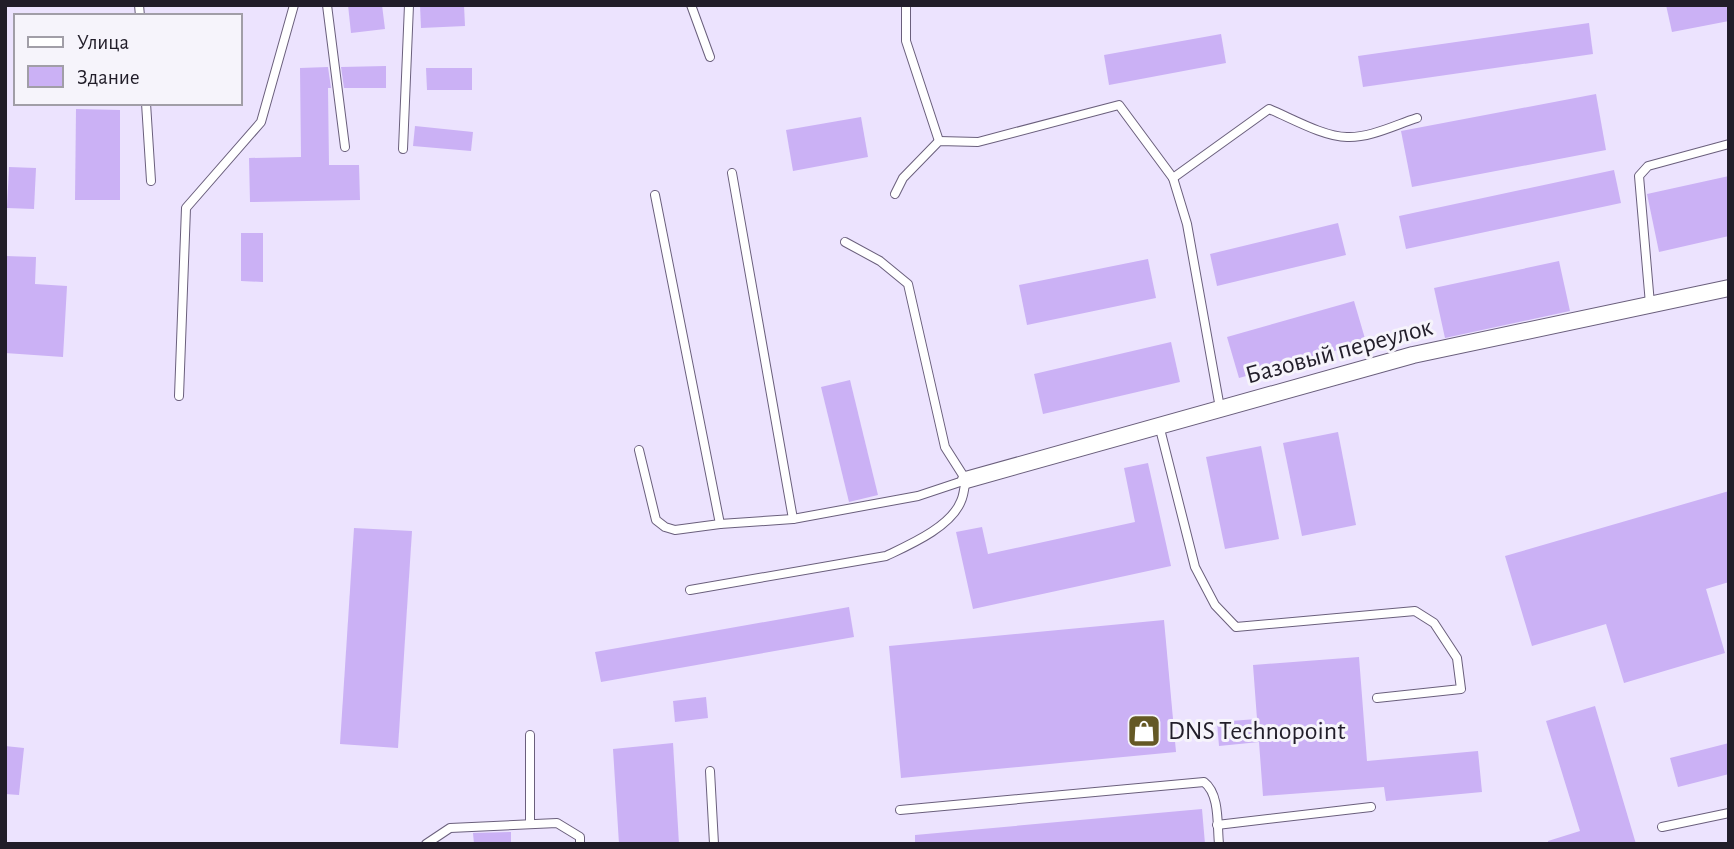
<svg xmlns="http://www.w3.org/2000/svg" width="1734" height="849" viewBox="0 0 1734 849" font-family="'Alegreya Sans',sans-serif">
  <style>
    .building { fill: #cbb1f5 }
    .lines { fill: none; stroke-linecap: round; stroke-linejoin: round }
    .lane-casing { stroke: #6a5f7c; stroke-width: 10 }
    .street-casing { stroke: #6a5f7c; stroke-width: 18 }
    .lane { stroke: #fff; stroke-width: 8 }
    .street { stroke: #fff; stroke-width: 16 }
    .labels { text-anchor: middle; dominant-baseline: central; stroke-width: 6; stroke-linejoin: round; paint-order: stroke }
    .street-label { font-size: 26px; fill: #211d29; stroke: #f6f4fb }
    .poi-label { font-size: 26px; fill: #211d29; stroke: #f6f4fb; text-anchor: start }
  </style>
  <rect width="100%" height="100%" fill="#ece3fe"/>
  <g class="building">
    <polygon points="348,5 382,5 385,29 351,33"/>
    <polygon points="420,5 464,5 465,26 421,28"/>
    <polygon points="1666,5 1729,5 1729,21 1672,32"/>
    <polygon points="1589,23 1593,54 1363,87 1358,56"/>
    <polygon points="1221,34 1226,63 1109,85 1104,55"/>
    <polygon points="386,66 386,88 344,88 341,67"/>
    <polygon points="328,67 331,88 328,88 329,165 359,165 360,200 250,202 249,158 301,157 300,68"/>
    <polygon points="426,68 472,68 472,90 427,90"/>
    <polygon points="1596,94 1606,150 1412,187 1401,131"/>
    <polygon points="76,109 120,110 120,200 75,200"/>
    <polygon points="861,117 868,157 793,171 786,130"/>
    <polygon points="415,126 473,132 471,151 413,146"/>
    <polygon points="9,167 36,168 34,209 7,208"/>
    <polygon points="1614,170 1621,203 1406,249 1399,216"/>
    <polygon points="1729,176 1729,236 1659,252 1647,194"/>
    <polygon points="1338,223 1346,255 1217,286 1210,254"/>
    <polygon points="241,233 263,233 263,282 241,281"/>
    <polygon points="5,256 36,257 35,284 67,286 63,357 5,353"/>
    <polygon points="1148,259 1156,298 1027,325 1019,285"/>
    <polygon points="1559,261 1570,311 1445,338 1434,288"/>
    <polygon points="1354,301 1366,342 1239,378 1227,337"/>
    <polygon points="1171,342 1180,382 1043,414 1034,374"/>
    <polygon points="850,380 878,495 849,502 821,387"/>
    <polygon points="1338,432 1356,525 1302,536 1283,443"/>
    <polygon points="1261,446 1279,539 1225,549 1206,457"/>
    <polygon points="1148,463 1171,566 973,609 956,532 982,527 988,554 1135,522 1124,468"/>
    <polygon points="1729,491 1729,582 1706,589 1725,653 1624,683 1606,624 1532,646 1505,556"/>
    <polygon points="354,528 412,531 398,748 340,744"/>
    <polygon points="849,607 854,637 601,682 595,652"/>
    <polygon points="1164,620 1176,752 901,778 889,646"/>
    <polygon points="1359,657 1367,761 1478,751 1482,792 1386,801 1384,787 1263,796 1259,742 1219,746 1217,722 1257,719 1253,665"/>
    <polygon points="706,697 708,718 675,722 673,701"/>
    <polygon points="1595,706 1636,844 1548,844 1548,841 1580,831 1546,721"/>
    <polygon points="673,743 679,844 619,844 613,749"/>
    <polygon points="1729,743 1729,774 1678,787 1670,758"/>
    <polygon points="5,746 24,748 19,795 5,794"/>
    <polygon points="1202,809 1205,844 915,844 915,835"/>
    <polygon points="511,832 511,844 474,844 473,833"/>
  </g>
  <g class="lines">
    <defs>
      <g id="lane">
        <polyline points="139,5 140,16"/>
        <polyline points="327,5 345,147"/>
        <polyline points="691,5 710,57"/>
        <polyline points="906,5 906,41 939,141"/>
        <polyline points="146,103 151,181"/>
        <polyline points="403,149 409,5"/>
        <polyline points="732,173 793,519"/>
        <polyline points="1173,178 1187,224 1220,408"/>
        <path d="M895 194 903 178 939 141 978 142 1119 105 1173 178 1269 109C1291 118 1324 137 1347 137 1370 138 1395 125 1417 118"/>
        <polyline points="655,195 720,524"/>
        <polyline points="1650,304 1639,176 1648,166 1729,144"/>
        <polyline points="179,396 186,208 261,122 294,5"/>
        <polyline points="1159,425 1195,567 1215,605 1236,627 1415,611 1434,623 1457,658 1461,689 1377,698"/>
        <polyline points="639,450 656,520 665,527 675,530 720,524 793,519 918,496 966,480"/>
        <path d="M690 590 886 556C909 545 951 527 961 501 964 495 964 487 966 480L945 447 908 284 880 261 845 242"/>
        <polyline points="530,735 530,824"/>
        <polyline points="710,771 714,844"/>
        <path d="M900 810 1204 782C1220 794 1217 825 1219 844"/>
        <polyline points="1217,825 1371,807"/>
        <polyline points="1662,827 1729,813"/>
        <polyline points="426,844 450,828 557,823 580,837 580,844"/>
      </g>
      <polyline id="street" points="966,480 1413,355 1729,288"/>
    </defs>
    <use href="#lane" class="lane-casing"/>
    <use href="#street" class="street-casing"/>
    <use href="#lane" class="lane"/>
    <use href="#street" class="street"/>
  </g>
  <defs>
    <symbol id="shop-square" viewBox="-11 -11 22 22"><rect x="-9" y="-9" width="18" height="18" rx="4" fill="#645825" stroke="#f6f4fb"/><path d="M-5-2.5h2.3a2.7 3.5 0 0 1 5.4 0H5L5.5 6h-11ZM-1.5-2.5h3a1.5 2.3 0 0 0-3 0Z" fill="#fff"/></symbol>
  </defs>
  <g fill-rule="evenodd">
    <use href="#shop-square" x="1125" y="712" width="38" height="38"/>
  </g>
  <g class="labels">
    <g class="street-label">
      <text transform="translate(1339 351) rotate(-15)">Базовый переулок</text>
    </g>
    <g class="poi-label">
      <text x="1168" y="731">DNS Technopoint</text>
    </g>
  </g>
  <rect width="1734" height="849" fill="none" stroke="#211d29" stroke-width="14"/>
  <rect x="14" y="14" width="228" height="91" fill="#f6f4fb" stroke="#a19ea7" stroke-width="2"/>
  <rect x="28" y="37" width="35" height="10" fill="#ffffff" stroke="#a19ea7" stroke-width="2"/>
  <text x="77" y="49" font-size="21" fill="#211d29">Улица</text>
  <rect x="28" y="66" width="35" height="21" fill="#cbb1f5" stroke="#a19ea7" stroke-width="2"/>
  <text x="77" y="84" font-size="21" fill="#211d29">Здание</text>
</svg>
